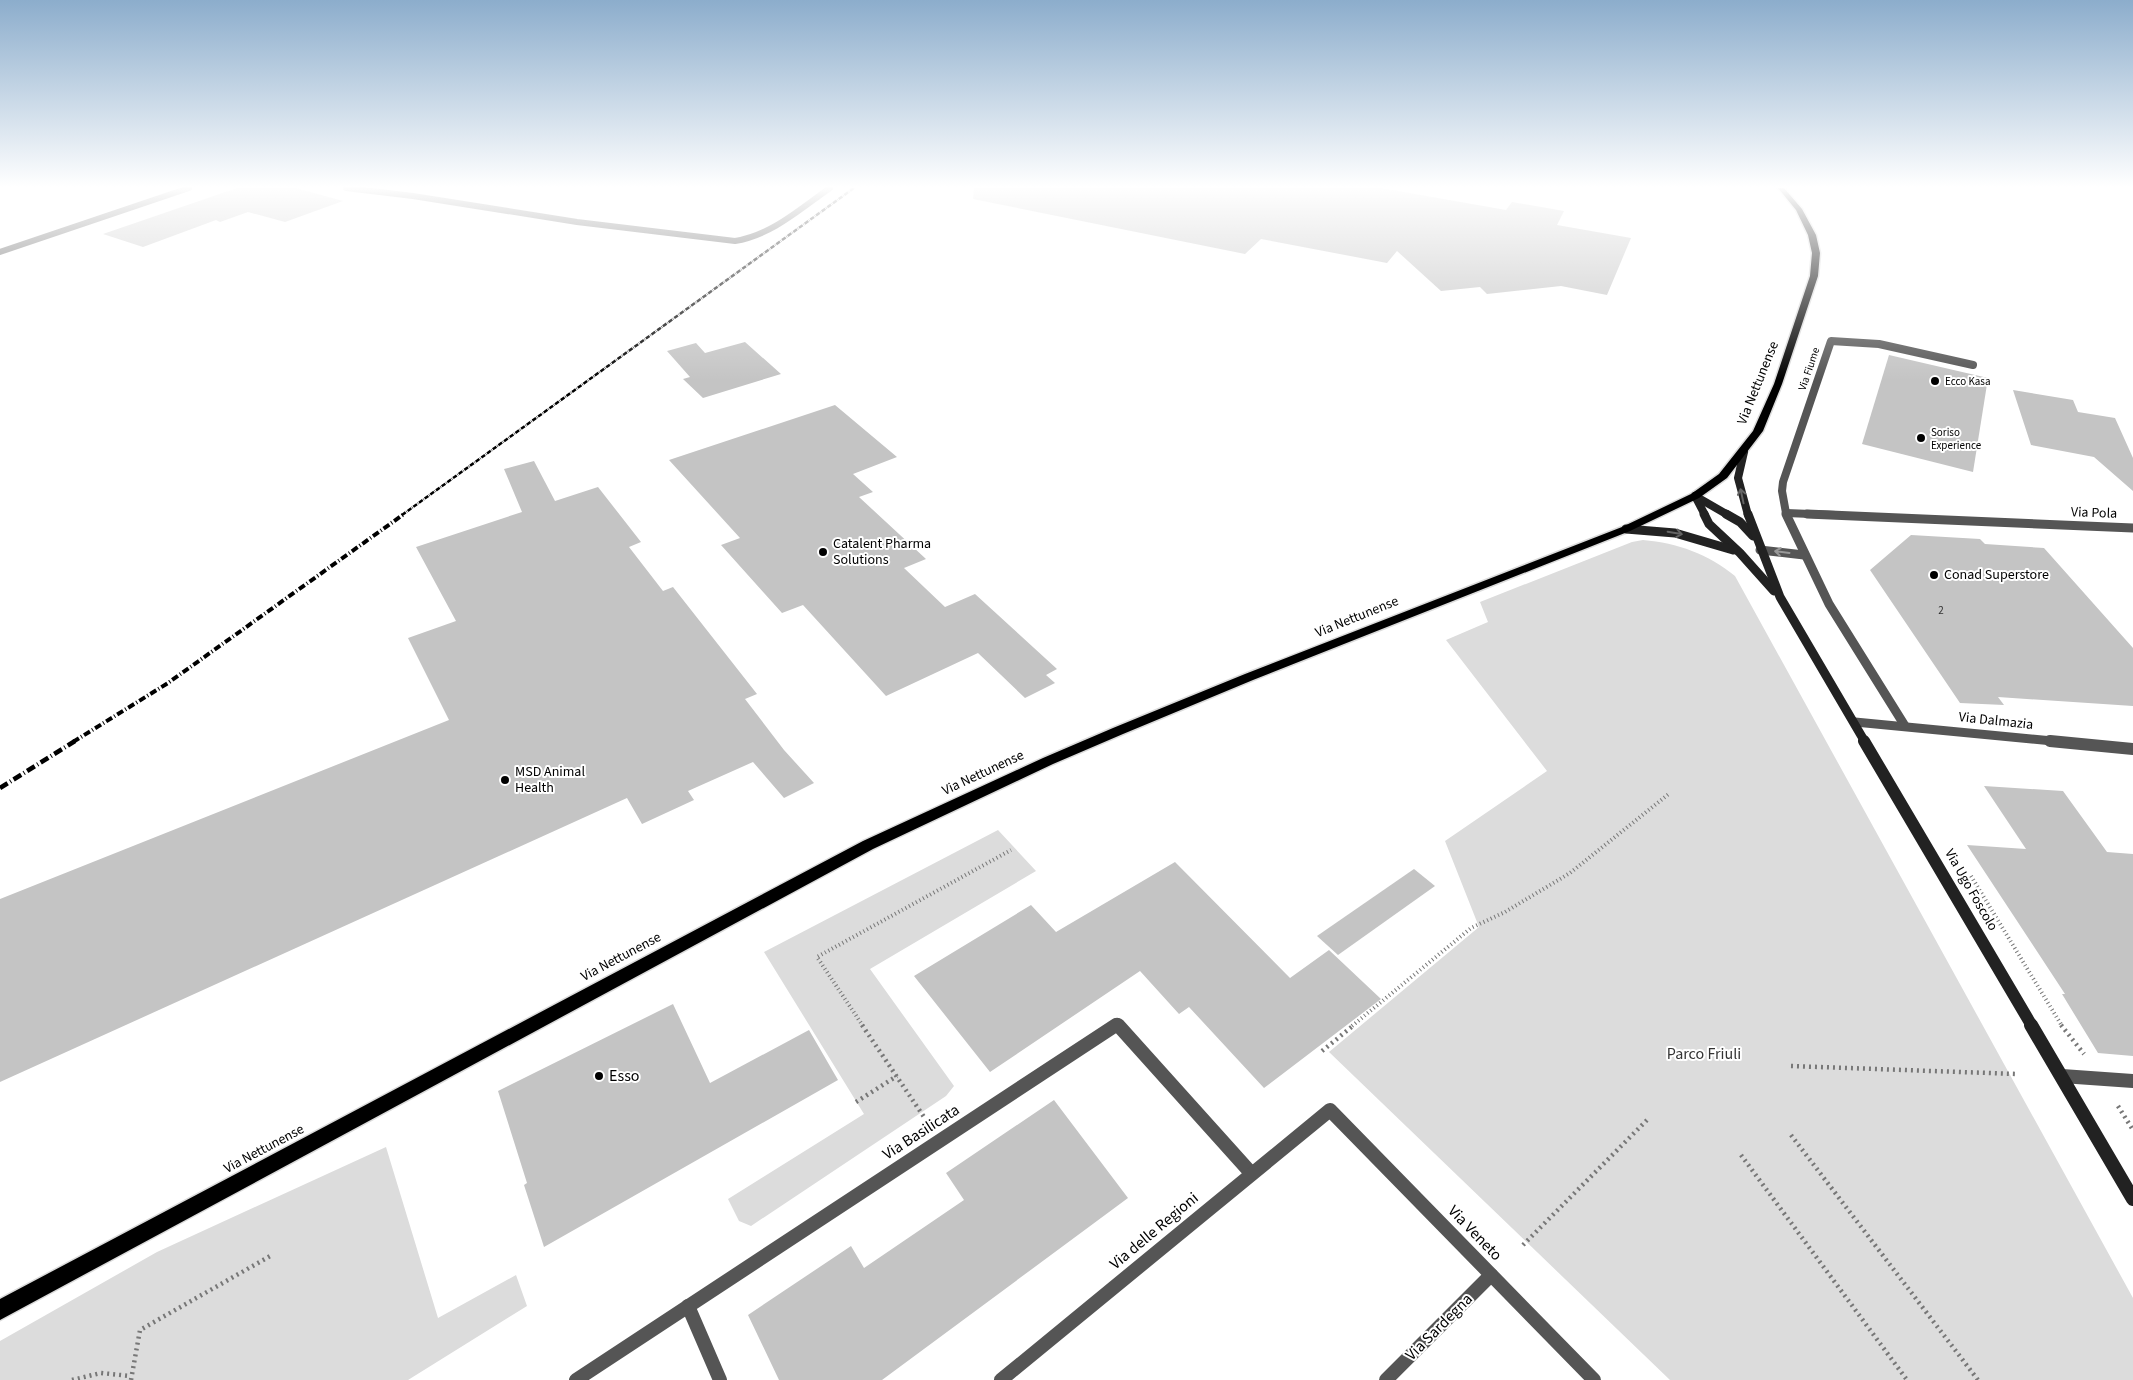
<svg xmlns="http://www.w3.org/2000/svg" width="2133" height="1380" viewBox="0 0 2133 1380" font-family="'Source Sans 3',sans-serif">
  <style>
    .green { fill: #dcdcdc }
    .building { fill: #c4c4c4 }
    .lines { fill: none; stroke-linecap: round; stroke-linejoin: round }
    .primary-casing { stroke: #dbdbdb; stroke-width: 3 }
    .path-far1 { stroke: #777; stroke-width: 4; stroke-dasharray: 1 3; stroke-linecap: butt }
    .path { stroke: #777; stroke-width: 4.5; stroke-dasharray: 2 4; stroke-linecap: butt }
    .street-far4 { stroke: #555; stroke-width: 6 }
    .street-far3 { stroke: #555; stroke-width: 8 }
    .street-far2 { stroke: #555; stroke-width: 9 }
    .street-far1 { stroke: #555; stroke-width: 12 }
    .street { stroke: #555; stroke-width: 14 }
    .secondary-far3 { stroke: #222; stroke-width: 8 }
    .secondary-far2 { stroke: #222; stroke-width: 9 }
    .secondary-far1 { stroke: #222; stroke-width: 12 }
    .secondary { stroke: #222; stroke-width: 14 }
    .primary { fill: #000; fill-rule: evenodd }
    .rail-far2 { stroke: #000; stroke-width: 2.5; stroke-dasharray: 4.5 1 0.5 1; stroke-linecap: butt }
    .rail-far1 { stroke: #000; stroke-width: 4; stroke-dasharray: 7 2.5 1 2.5; stroke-linecap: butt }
    .rail { stroke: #000; stroke-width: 4.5; stroke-dasharray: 9 3 1 3; stroke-linecap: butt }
    .oneway { stroke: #646464 }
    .oneway2 { stroke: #999 }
    .poi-dot { fill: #000; stroke: #fff; stroke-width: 2 }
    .labels { text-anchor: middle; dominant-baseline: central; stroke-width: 4; stroke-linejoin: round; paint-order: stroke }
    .far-street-label { font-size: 11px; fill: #000; stroke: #fff }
    .far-poi-label { font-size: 11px; fill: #000; stroke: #fff; text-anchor: start }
    .number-label { font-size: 11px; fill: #313131 }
    .street-label { font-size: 14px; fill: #000; stroke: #fff }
    .poi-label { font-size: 14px; fill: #000; stroke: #fff; text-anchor: start }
    .near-park-label { font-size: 16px; fill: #333; stroke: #fff }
    .near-poi-label { font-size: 16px; fill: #000; stroke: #fff; text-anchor: start }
    .near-street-label { font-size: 16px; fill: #000; stroke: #fff }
  </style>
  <rect width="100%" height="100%" fill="#fff"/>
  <g class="green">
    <path d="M1643 540C1678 543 1708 554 1735 576L2133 1298V1380H1670L1329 1052 1479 927 1445 841 1547 771 1446 640 1488 622 1480 602 1632 542Z"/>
    <polygon points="998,830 1036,871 870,969 954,1086 946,1096 751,1226 739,1221 728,1199 864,1114 764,952"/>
    <polygon points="386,1147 438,1318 516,1275 527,1306 408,1380 0,1380 0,1341 157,1252"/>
  </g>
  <g class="building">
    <polygon points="237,188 296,188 343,201 285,222 248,212 220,222 216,220 143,247 103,234"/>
    <polygon points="974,188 1381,188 1506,210 1512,202 1564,211 1557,225 1631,238 1607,295 1561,286 1487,294 1480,287 1441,291 1397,251 1387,263 1261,239 1245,254 973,199"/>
    <polygon points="745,342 781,374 703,398 683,379 690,377 667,351 696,343 705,353"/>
    <polygon points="1889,355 1988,378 1973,472 1862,444"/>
    <polygon points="2013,390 2073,400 2078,412 2115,418 2133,458 2133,491 2094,457 2031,445"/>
    <polygon points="835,405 897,457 853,474 873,492 859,497 926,559 904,568 945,607 975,594 1057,669 1046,675 1055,683 1025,698 978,653 886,696 803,605 782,613 721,545 740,538 669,460"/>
    <polygon points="534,461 555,501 598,487 641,542 629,547 663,591 673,587 757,694 745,699 784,750 814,783 784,798 753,762 688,791 694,800 642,824 627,798 0,1082 0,899 449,720 408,638 456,621 416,547 522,512 504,469"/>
    <polygon points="1911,535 1980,539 1985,544 2044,548 2133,648 2133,706 1998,697 2004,705 1960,703 1870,570"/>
    <polygon points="1984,786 2063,791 2107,852 2133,854 2133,1056 2098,1053 2062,994 2065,994 1967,845 2026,849"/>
    <polygon points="1175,862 1290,978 1329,950 1381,999 1264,1088 1189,1007 1179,1014 1140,971 990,1072 914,976 1031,905 1056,932"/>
    <polygon points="1414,869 1435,886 1338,955 1317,936"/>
    <polygon points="673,1004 710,1083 809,1030 838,1080 544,1247 524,1185 527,1183 498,1091"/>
    <polygon points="1054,1100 1128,1198 882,1380 779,1380 748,1315 851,1246 864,1268 964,1200 946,1173"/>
  </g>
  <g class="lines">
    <defs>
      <polygon id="primary" points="1778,188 1784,188 1802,209 1816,235 1820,253 1818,276 1782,384 1763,431 1727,478 1699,498 1630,531 1253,680 1123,734 1053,764 873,849 0,1320 0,1299 863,841 1043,758 1113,728 1245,674 1622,527 1691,494 1719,474 1753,431 1774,384 1810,276 1812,253 1808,235 1796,210"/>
    </defs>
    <use href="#primary" class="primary-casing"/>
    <g class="path-far1">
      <polyline points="1971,876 2062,1026"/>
      <polyline points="863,1026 817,957 1011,850"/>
      <polyline points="1352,1026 1471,928 1505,912 1570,873 1670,793"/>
    </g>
    <g class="path">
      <polyline points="862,1025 924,1117"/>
      <polyline points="2061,1025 2084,1054"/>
      <polyline points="1322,1051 1354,1025"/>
      <polyline points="1791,1066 2017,1074"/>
      <polyline points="856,1102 897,1076"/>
      <polyline points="2118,1106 2133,1130"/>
      <polyline points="1791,1135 1978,1380"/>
      <polyline points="1741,1155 1907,1380"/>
      <polyline points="1523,1245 1649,1118"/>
      <polyline points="72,1380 101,1373 130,1376"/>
      <polyline points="131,1380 140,1330 272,1255"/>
    </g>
    <g class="street-far4">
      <path d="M346 188 413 196 577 222 735 241C772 235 800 209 830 188"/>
      <polyline points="0,252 189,188"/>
    </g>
    <g class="street-far3">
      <polyline points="1786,513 1782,491 1783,482 1831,341 1879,344 1973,365"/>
      <polyline points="1787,515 1786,513 1836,515"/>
    </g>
    <g class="street-far2">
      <polyline points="1786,514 1829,604 1905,726"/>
      <polyline points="1807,514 2133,528"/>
      <polyline points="1760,550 1804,555"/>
      <polyline points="1855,722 2063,742"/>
    </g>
    <g class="street-far1">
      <polyline points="2050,741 2133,749"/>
      <polyline points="1114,1026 1117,1024 1119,1026"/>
    </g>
    <g class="street">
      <polyline points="1118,1025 1251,1173"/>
      <polyline points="2062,1076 2133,1081"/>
      <polyline points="688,1306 720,1380"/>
      <polyline points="576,1380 1116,1025"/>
      <polyline points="1001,1380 1330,1110 1594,1380"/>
      <polyline points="1386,1380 1491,1275"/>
    </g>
    <g class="secondary-far3">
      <polyline points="1744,452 1738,478 1748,515"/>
      <polyline points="1695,496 1705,515"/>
      <polyline points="1695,496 1728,515"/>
    </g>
    <g class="secondary-far2">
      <polyline points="1704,514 1709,524 1740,553 1774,591"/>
      <polyline points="1726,514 1740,522 1753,536"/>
      <polyline points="1748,514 1780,597 1865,742"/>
      <polyline points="1626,529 1675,533 1733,550"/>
    </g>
    <polyline class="secondary-far1" points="1864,741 2032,1026"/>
    <polyline class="secondary" points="2031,1025 2133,1199"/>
    <use href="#primary" class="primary"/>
    <polyline class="rail-far2" points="402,515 854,188"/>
    <polyline class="rail-far1" points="73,742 168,683 404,514"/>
    <polyline class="rail" points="0,788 75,741"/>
  </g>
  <defs><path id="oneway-shaft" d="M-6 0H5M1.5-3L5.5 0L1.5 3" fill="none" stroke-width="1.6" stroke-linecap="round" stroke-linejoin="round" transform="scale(1.25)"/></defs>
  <g class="oneway">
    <use href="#oneway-shaft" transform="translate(1742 496) rotate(-102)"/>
    <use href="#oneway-shaft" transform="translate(1675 533) rotate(10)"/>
  </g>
  <use class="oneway2" href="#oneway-shaft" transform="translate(1782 552) rotate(-173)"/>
  <linearGradient id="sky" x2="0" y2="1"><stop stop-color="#8cadcc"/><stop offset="0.49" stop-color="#fff"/><stop offset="1" stop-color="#fff" stop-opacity="0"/></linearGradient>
  <rect width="2133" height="381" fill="url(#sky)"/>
  <g class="poi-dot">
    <circle cx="1935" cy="381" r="5"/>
    <circle cx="1921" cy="438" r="5"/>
    <circle cx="823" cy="552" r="5"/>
    <circle cx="1934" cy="575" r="5"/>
    <circle cx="505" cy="780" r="5"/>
    <circle cx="599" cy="1076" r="5"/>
  </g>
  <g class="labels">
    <g class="far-street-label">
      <text transform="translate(1809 369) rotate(-71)">Via Fiume</text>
    </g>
    <g class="far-poi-label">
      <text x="1945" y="381">Ecco Kasa</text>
      <text x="1931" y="432">Soriso<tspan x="1931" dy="13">Experience</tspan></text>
    </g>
    <g class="number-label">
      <text x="1941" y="610">2</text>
    </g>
    <g class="street-label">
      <text transform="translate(1758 383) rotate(-68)">Via Nettunense</text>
      <text transform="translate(2094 513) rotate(2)">Via Pola</text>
      <text transform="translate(1357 617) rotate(-22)">Via Nettunense</text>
      <text transform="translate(1996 721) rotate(6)">Via Dalmazia</text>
      <text transform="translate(983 773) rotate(-25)">Via Nettunense</text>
      <text transform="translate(1971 890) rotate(60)">Via Ugo Foscolo</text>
      <text transform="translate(621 957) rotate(-28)">Via Nettunense</text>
      <text transform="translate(264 1149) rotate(-28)">Via Nettunense</text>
    </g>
    <g class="poi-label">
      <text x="833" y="544">Catalent Pharma<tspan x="833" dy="16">Solutions</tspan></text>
      <text x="1944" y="575">Conad Superstore</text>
      <text x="515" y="772">MSD Animal<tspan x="515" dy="16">Health</tspan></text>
    </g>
    <g class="near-park-label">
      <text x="1704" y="1054">Parco Friuli</text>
    </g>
    <g class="near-poi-label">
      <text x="609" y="1076">Esso</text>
    </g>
    <g class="near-street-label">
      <text transform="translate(921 1132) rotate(-33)">Via Basilicata</text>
      <text transform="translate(1154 1231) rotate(-40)">Via delle Regioni</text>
      <text transform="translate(1475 1233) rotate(46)">Via Veneto</text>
      <text transform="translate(1439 1327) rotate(-45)">Via Sardegna</text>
    </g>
  </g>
</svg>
